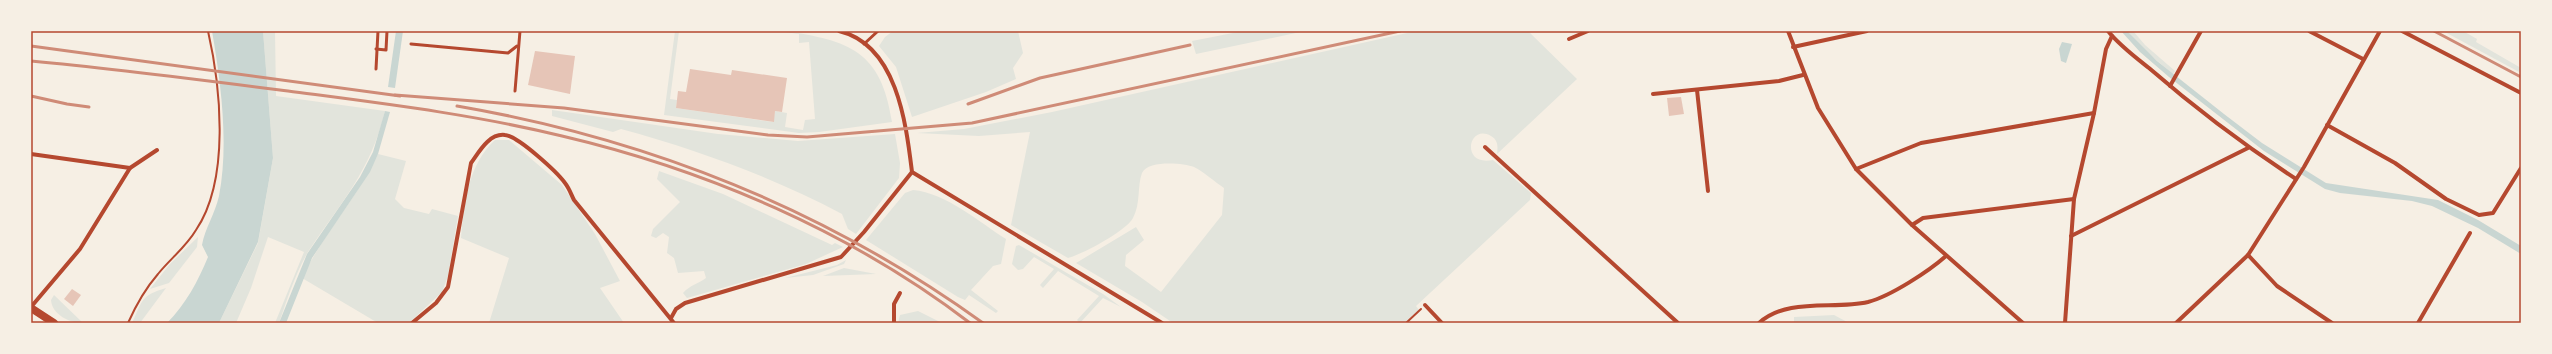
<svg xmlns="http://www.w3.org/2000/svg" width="2552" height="354" viewBox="0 0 2552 354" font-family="'Noto Serif',serif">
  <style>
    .green { fill: #e2e4dc }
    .water { fill: #c9d6d2 }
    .building { fill: #e6c5b7 }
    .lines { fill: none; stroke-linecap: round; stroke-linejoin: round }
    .path { stroke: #b5482f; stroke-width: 2 }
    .service { stroke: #b5482f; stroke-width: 3 }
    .minor { stroke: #b5482f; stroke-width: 4 }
    .secondary { stroke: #b5482f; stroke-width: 8 }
    .rail { stroke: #cf8b77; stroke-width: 3 }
    .neatline { fill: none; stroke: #b5482f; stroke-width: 1.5 }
  </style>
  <rect width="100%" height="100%" fill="#f6efe4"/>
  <g class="green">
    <path d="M263 31H275L276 96 385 111C371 171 340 203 308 252 295 274 287 300 279 323H275L304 252 268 237 251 288 236 323H219L258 243 273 158Z"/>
    <path d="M675 31H679L670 99 677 100 676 108 773 122 775 111 787 113 785 127 803 130 805 120 815 119 809 42 799 43V34L778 31H785C849 41 881 50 892 122L819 132 799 133 664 115Z"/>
    <polygon points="893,31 1018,31 1023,53 1013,68 1016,79 986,92 912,117 896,67 879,46 885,37"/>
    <polygon points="1243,31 1305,31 1196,54 1192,41"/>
    <path d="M1416 31H1528L1577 79 1497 154C1498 146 1498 140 1491 136 1468 123 1460 167 1493 160L1531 193 1530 200 1416 306 1419 310 1404 323H1173L1142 302 1076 263 1136 227 1144 240 1126 255 1125 266 1161 292 1222 215 1224 188C1215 182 1204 172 1194 167 1183 163 1148 160 1142 173 1137 186 1141 203 1133 218 1126 231 1083 254 1068 258L1011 225 1030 132 979 136 917 133 964 129 1052 112Z"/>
    <polygon points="2127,31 2133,31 2145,45 2175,71 2173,74 2142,48"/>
    <polygon points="2443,31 2463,31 2477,39 2476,42 2521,68 2521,73"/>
    <path d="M552 110 718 134 798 141 895 134 900 163 899 178 856 234 848 229 842 214C772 177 698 150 621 129L613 132 552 116Z"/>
    <path d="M495 140H509L562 185 595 234 620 281 600 288 624 323H489L509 258 461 238C464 203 468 165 495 140Z"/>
    <path d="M378 154 406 161 395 199 404 208 429 214 432 209 458 216 448 276 442 292 409 323H378L302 278C323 234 357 198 378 154Z"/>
    <path d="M659 171 723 194 832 245 835 243 843 247 806 264 687 298 683 293C690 285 698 284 706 278L704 271 678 273 674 258 667 253 669 237 663 233 656 238 651 236 653 229 680 202 657 179Z"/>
    <path d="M913 190C946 193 979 222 1006 239L1001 264 993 266 971 290 998 311 996 313 969 295 965 300 958 297 866 240 905 193Z"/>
    <polygon points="198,237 197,247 169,283 150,289 170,264"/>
    <polygon points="1019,245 1103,294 1121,307 1103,298 1080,323 1077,320 1099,296 1058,271 1043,288 1040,285 1054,269 1034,257 1023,269 1018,270 1012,264 1016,246"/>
    <polygon points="846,260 844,264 813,275 785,278 837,265"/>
    <polygon points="844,268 876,274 823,276"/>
    <path d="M166 288 140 323H132C143 300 140 296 166 288Z"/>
    <path d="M54 295 83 323C70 323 52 315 51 300Z"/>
    <polygon points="918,311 942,323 898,323 900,315"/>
    <polygon points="1834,315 1849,323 1794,323 1794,317"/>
  </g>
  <g class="water">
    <path d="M212 31H263L273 158 258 242 219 323H167C186 304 198 281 208 257L202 245C205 228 215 214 219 196 229 144 221 83 212 31Z"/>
    <polygon points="396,31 403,31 395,88 388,87"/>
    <polygon points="2121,31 2127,31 2157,61 2224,114 2262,143 2326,183 2438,200 2478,220 2521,246 2521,254 2478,228 2432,206 2412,201 2340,193 2325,189 2264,151 2169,77 2140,52"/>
    <polygon points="2062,42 2072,44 2066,63 2061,61 2059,49"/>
    <polygon points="385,111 390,112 378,154 370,172 312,258 286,323 279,323 307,254 360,177 373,152"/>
  </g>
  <g class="building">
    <polygon points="535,51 575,56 570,94 528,85"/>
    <polygon points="690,69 731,75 732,70 787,78 782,112 775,111 774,122 676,108 678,91 686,92"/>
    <polygon points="1681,97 1684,114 1669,116 1667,98"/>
    <polygon points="72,289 81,295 73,306 64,299"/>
  </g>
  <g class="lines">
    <g class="path">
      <path d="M128 323C136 305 145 289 158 274 170 259 186 247 196 230 230 180 221 88 208 31"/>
      <polyline points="1406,323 1421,309"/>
    </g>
    <g class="service">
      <polyline points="411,44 508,53 517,46"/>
      <polyline points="864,44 878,31"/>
      <polyline points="376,49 386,50 387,31"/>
      <polyline points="376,69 378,31"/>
      <polyline points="515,91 520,31"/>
    </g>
    <g class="minor">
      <path d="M839 31C897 45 906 123 912 172L1162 323"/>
      <polyline points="1788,31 1818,108 1856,169 1912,225 2023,323"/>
      <path d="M2108 31C2119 45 2135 57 2149 68 2195 108 2244 145 2296 179"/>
      <polyline points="2309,31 2363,59"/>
      <polyline points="2402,31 2521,93"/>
      <polyline points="1569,39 1588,31"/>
      <polyline points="1793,47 1867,31"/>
      <polyline points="2170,86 2201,31"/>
      <polyline points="1697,90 1708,191"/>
      <polyline points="1653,94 1779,81 1803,75"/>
      <polyline points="2327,125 2395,163 2446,199 2479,215 2493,213 2521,168"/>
      <polyline points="1485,147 1678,323"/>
      <polyline points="31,154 130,168"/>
      <polyline points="1856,169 1921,143 2094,113"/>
      <polyline points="1912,225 1923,218 2074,199"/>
      <polyline points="2071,236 2248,148"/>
      <polyline points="2248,255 2277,286 2332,323"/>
      <polyline points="1425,305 1442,323"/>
      <polyline points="31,307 80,249 130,168 157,150"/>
      <polyline points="671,318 676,309 685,303 841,257 864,232 912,172"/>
      <path d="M412 323 436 303 448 287 471 163C479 152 489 133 505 135 518 136 557 172 565 183 569 188 571 194 574 200L674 323"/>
      <polyline points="894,323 894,304 900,293"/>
      <path d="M1759 323C1788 297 1833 310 1868 302 1891 296 1929 271 1946 256"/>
      <polyline points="2065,323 2074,199 2094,113 2106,49 2112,36"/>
      <polyline points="2176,323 2248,255 2304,167 2380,31"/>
      <polyline points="2418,323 2470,233"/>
    </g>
    <polyline class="secondary" points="31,308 54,323"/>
    <g class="rail">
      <polyline points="2434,31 2521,77"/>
      <polyline points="31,46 400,96"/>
      <path d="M31 61C117 69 202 80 288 91 379 103 472 114 562 136 707 170 851 232 970 323"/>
      <polyline points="395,95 564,108 768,135 807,137 972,123 1400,31"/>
      <polyline points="31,96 67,104 89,107"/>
      <polyline points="968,104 1040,78 1190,45"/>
      <path d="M457 106C649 139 825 209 983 323"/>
    </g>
  </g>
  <rect width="2552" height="354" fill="none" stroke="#f6efe4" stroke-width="64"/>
  <rect x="32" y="32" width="2488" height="290" class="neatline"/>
</svg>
